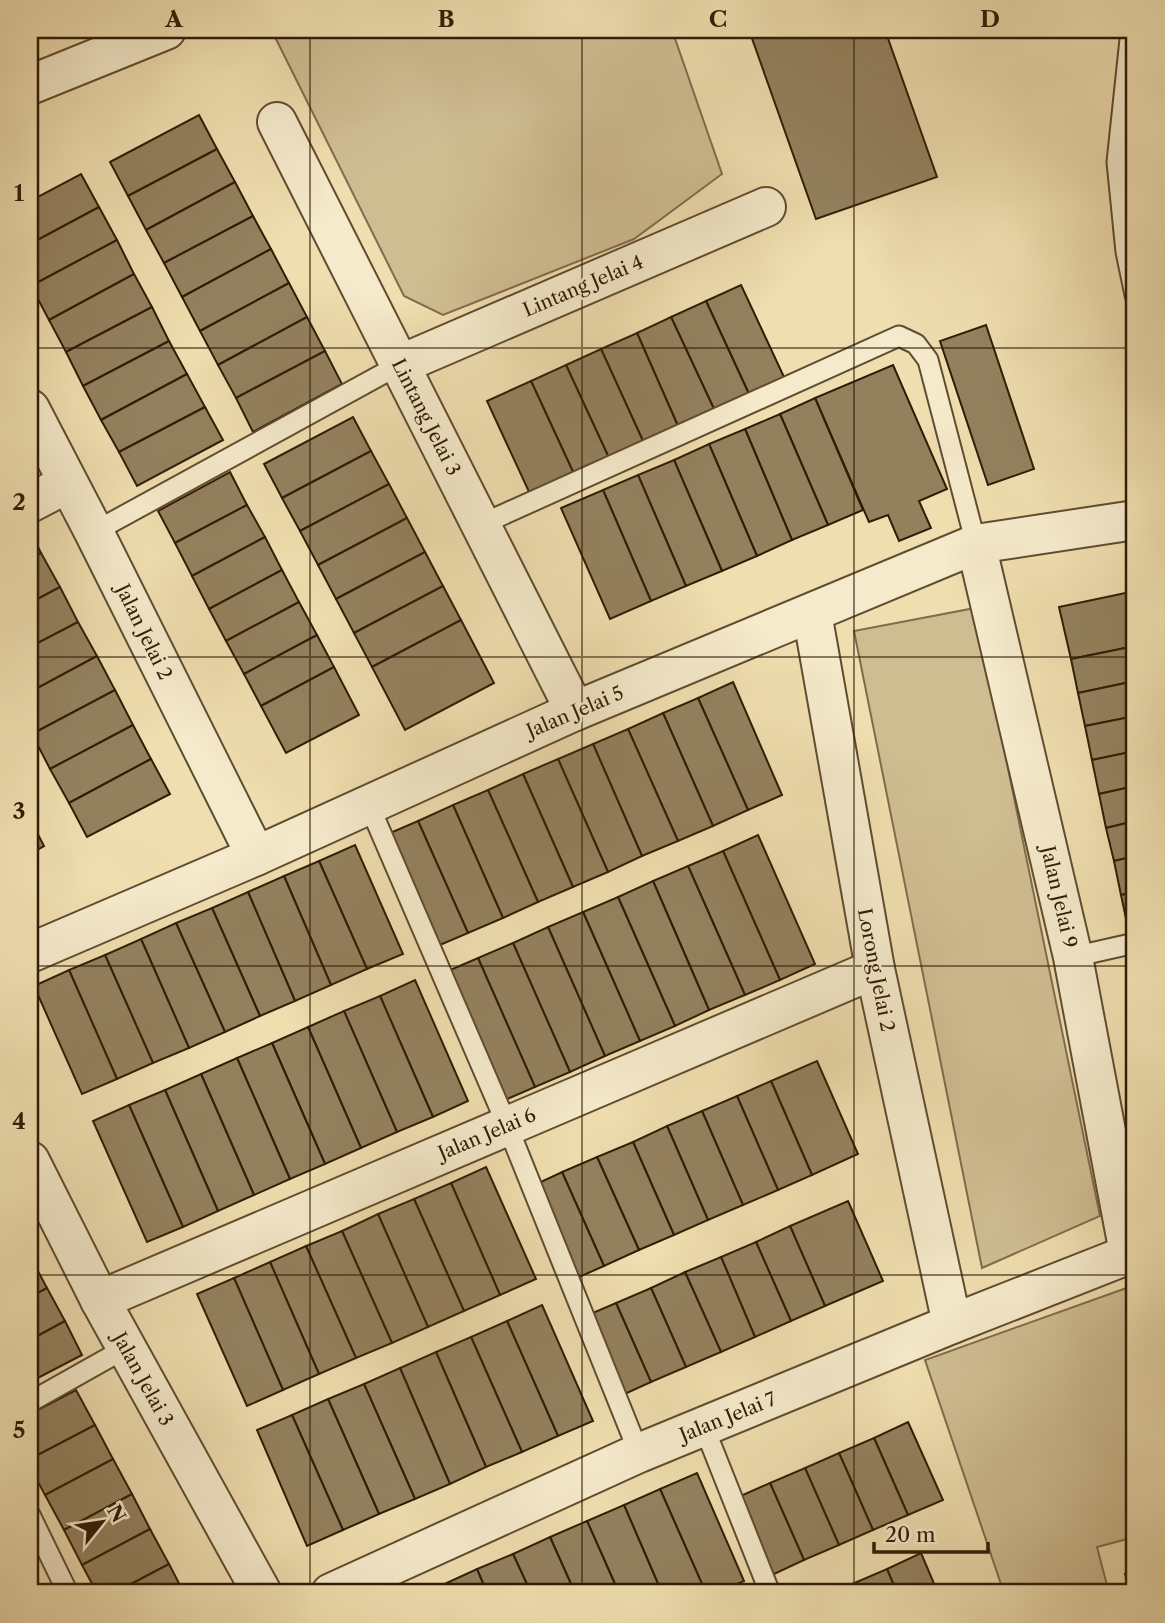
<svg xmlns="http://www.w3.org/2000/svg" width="1165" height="1623" viewBox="0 0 1165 1623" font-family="'Libre Caslon Text',serif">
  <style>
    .green { fill: #cfbd92; stroke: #806c4c; stroke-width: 2 }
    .building { fill: #93815e; stroke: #301c06; stroke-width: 2 }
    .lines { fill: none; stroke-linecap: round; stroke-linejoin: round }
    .service-casing { stroke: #604c30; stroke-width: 23 }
    .minor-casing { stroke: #604c30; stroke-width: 42 }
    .service { stroke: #f5eacb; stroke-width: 19 }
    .minor { stroke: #f5eacb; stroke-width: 38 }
    .grid { fill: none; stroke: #301c06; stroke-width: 2; stroke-opacity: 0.55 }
    .labels { text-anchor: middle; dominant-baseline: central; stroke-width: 5; stroke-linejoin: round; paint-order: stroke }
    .street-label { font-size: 19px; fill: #301c06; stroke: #f5eacb }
    .neatline { fill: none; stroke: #301c06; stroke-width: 2.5 }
    .grid-label { font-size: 23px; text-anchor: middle; font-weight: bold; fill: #301c06 }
  </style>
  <rect width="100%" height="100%" fill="#efdeaf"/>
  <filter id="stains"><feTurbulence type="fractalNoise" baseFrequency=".00286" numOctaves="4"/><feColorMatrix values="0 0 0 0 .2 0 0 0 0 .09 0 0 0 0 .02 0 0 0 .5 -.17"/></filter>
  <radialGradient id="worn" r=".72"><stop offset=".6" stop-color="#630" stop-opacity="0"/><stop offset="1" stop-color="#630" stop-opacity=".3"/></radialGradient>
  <g class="green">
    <polygon points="282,30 672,30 722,174 634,239 443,315 404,296 273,33"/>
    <polygon points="975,608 1100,1216 982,1268 854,631"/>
    <polygon points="1135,1285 1135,1537 1097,1547 1109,1593 1004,1593 925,1360"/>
  </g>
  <g class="building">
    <polygon points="749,30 885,30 937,177 816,219"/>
    <polygon points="199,115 217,149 128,196 110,162"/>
    <polygon points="217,149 235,182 146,230 128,196"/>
    <polygon points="81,174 99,207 30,244 30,201"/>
    <polygon points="235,182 253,216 164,263 146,230"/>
    <polygon points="1134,185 1135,186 1135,220 1130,220"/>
    <polygon points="99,207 117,240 31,286 30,244"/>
    <polygon points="253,216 271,249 182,297 164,263"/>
    <polygon points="117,240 134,274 49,320 31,286"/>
    <polygon points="271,249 289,283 200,331 182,297"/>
    <polygon points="134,274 152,307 66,352 49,320"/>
    <polygon points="289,283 307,317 218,365 200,331"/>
    <polygon points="741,285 784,377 749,394 706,301"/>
    <polygon points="706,301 749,394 714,409 671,317"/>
    <polygon points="152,307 169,341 83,386 66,352"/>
    <polygon points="307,317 325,351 236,398 218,365"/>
    <polygon points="671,317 714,409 678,426 637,333"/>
    <polygon points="986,325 1034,469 988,485 940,341"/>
    <polygon points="637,333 678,426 643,441 601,349"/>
    <polygon points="169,341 187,374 101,420 83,386"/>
    <polygon points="601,349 643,441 609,458 566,365"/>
    <polygon points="325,351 342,384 253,432 236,398"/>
    <polygon points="566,365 609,458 574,474 531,381"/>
    <polygon points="893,365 947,489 919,501 931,528 899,541 888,515 869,522 815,398"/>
    <polygon points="187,374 205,407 119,452 101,420"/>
    <polygon points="531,381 574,474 530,494 487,401"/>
    <polygon points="815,398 863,510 828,525 780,414"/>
    <polygon points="205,407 223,440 137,486 119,452"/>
    <polygon points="780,414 828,525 792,540 745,429"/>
    <polygon points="353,417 371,451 282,498 264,464"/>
    <polygon points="745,429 792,540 757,556 709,444"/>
    <polygon points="709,444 757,556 722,571 674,460"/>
    <polygon points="371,451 389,484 300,531 282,498"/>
    <polygon points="674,460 722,571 686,586 638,475"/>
    <polygon points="230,472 247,505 175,543 158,511"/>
    <polygon points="638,475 686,586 651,601 603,490"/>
    <polygon points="389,484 407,518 318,565 300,531"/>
    <polygon points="603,490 651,601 610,619 561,508"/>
    <polygon points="247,505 265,537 192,576 175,543"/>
    <polygon points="407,518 425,552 336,599 318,565"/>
    <polygon points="30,530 41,553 30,559"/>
    <polygon points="265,537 282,570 209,609 192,576"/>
    <polygon points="425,552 443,586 354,633 336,599"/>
    <polygon points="41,553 60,587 30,603 30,559"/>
    <polygon points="282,570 299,602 226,641 209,609"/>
    <polygon points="443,586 461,620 372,667 354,633"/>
    <polygon points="60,587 78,622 30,647 30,603"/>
    <polygon points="1135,591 1135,646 1071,659 1059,607"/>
    <polygon points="299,602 317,635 244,674 226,641"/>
    <polygon points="461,620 494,683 405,730 372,667"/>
    <polygon points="78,622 97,656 30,692 30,647"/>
    <polygon points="317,635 334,667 261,706 244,674"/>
    <polygon points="1135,646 1135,681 1078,693 1071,659"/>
    <polygon points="97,656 115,690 32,734 30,730 30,692"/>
    <polygon points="334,667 359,715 286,753 261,706"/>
    <polygon points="1135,681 1135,716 1085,726 1078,693"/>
    <polygon points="733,682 782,795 748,810 698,698"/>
    <polygon points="115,690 133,725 50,769 32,734"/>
    <polygon points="698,698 748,810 713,826 663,713"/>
    <polygon points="663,713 713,826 678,841 628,729"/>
    <polygon points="1135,716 1135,751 1092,760 1085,726"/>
    <polygon points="133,725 151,759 69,803 50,769"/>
    <polygon points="628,729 678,841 642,856 593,744"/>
    <polygon points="593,744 642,856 608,872 558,759"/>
    <polygon points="1135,751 1135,786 1099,794 1092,760"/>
    <polygon points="151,759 170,794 87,837 69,803"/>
    <polygon points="558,759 608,872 573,887 523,774"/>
    <polygon points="523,774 573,887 538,902 488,790"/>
    <polygon points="1135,786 1135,821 1106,828 1099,794"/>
    <polygon points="488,790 538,902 503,918 453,805"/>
    <polygon points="453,805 503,918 468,933 418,821"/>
    <polygon points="30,819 44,846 30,854"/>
    <polygon points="418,821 468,933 433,948 383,836"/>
    <polygon points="1135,821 1135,856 1114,861 1106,828"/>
    <polygon points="758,835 815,964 780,980 723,851"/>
    <polygon points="355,845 403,954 367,969 319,861"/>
    <polygon points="723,851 780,980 745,995 688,866"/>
    <polygon points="1135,856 1135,892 1121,895 1114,861"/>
    <polygon points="319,861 367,969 331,985 284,876"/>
    <polygon points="688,866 745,995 709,1010 653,881"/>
    <polygon points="284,876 331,985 295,1001 248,892"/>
    <polygon points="653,881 709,1010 675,1026 618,897"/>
    <polygon points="248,892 295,1001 260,1016 212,908"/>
    <polygon points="1135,892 1135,926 1128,928 1121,895"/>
    <polygon points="618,897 675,1026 640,1041 583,912"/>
    <polygon points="212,908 260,1016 225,1032 176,923"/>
    <polygon points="583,912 640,1041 605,1056 548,927"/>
    <polygon points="176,923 225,1032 189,1048 141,939"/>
    <polygon points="548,927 605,1056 570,1072 513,943"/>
    <polygon points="141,939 189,1048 153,1063 105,955"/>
    <polygon points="513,943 570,1072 535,1087 478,958"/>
    <polygon points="105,955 153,1063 117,1079 69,970"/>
    <polygon points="478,958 535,1087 500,1102 443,973"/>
    <polygon points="69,970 117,1079 82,1094 34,986"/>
    <polygon points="415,980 468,1101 433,1117 380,996"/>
    <polygon points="380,996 433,1117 397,1132 344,1011"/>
    <polygon points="344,1011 397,1132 361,1148 308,1027"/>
    <polygon points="308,1027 361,1148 325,1164 272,1043"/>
    <polygon points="272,1043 325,1164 290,1179 237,1058"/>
    <polygon points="237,1058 290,1179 254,1195 201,1074"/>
    <polygon points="817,1061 858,1154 812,1175 771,1081"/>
    <polygon points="201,1074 254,1195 218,1211 165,1090"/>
    <polygon points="771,1081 812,1175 778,1190 737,1096"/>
    <polygon points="165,1090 218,1211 183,1227 129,1105"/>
    <polygon points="737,1096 778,1190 743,1205 702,1111"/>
    <polygon points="129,1105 183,1227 147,1242 93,1121"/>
    <polygon points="702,1111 743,1205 708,1220 667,1126"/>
    <polygon points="667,1126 708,1220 674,1235 633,1142"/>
    <polygon points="633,1142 674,1235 639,1250 597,1157"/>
    <polygon points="597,1157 639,1250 604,1266 562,1172"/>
    <polygon points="486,1167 536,1279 500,1295 451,1183"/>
    <polygon points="562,1172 604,1266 570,1281 528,1188"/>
    <polygon points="451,1183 500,1295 464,1311 414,1199"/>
    <polygon points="414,1199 464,1311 428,1327 378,1214"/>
    <polygon points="848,1201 883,1281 825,1306 790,1226"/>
    <polygon points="378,1214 428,1327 392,1343 342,1231"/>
    <polygon points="790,1226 825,1306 791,1321 756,1242"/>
    <polygon points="342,1231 392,1343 356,1358 306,1246"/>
    <polygon points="756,1242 791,1321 755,1337 721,1257"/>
    <polygon points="306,1246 356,1358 319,1374 270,1262"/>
    <polygon points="30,1256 47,1288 30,1297"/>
    <polygon points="721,1257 755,1337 721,1352 685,1272"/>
    <polygon points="270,1262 319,1374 283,1390 234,1278"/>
    <polygon points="685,1272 721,1352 686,1367 651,1288"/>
    <polygon points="234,1278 283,1390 247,1406 197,1294"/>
    <polygon points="47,1288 65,1321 30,1340 30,1297"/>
    <polygon points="651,1288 686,1367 651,1382 616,1303"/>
    <polygon points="616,1303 651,1382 616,1398 581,1318"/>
    <polygon points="542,1305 593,1421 558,1436 507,1321"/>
    <polygon points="65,1321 82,1355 30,1382 30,1340"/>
    <polygon points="507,1321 558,1436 522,1452 471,1337"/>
    <polygon points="471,1337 522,1452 486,1467 436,1352"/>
    <polygon points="436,1352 486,1467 450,1484 400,1368"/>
    <polygon points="400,1368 450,1484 415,1499 364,1384"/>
    <polygon points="364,1384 415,1499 379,1514 328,1399"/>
    <polygon points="76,1390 95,1425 30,1459 30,1414"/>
    <polygon points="328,1399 379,1514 343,1530 292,1415"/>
    <polygon points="292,1415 343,1530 307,1546 257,1430"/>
    <polygon points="908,1422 943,1500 908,1515 874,1438"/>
    <polygon points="95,1425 113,1459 45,1495 30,1467 30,1459"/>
    <polygon points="874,1438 908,1515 873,1530 839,1453"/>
    <polygon points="839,1453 873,1530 839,1545 805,1468"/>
    <polygon points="113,1459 132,1494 64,1530 45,1495"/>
    <polygon points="805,1468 839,1545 804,1560 770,1483"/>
    <polygon points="697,1473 744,1581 717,1593 706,1593 660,1489"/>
    <polygon points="770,1483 804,1560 770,1576 736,1498"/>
    <polygon points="660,1489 706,1593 662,1593 624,1505"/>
    <polygon points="132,1494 150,1529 82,1565 64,1530"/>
    <polygon points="624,1505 662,1593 619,1593 587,1521"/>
    <polygon points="587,1521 619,1593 575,1593 550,1537"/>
    <polygon points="150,1529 169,1564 114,1593 97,1593 82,1565"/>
    <polygon points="550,1537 575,1593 531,1593 513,1554"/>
    <polygon points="921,1553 938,1593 897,1593 887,1569"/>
    <polygon points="513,1554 531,1593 487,1593 477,1569"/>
    <polygon points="169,1564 184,1593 114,1593"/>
    <polygon points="477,1569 487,1593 443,1593 440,1586"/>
    <polygon points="887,1569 897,1593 856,1593 852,1584"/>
    <polygon points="1135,1571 1135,1593 1131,1593 1125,1574"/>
    <polygon points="852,1584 856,1593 830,1593"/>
    <polygon points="440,1586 443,1593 423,1593"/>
  </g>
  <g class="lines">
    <defs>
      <g id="service">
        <polyline points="1131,30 1117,162 1126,252 1135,295"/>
        <polyline points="480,525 899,336 916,344 928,360 976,544"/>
        <polyline points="94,532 399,365"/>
        <polyline points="369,805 507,1125 639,1453"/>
        <polyline points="1073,957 1135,943"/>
        <polyline points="30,1402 126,1348"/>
        <polyline points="704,1427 770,1593"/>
        <polyline points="30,1515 68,1593"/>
      </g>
      <g id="minor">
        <polyline points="30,85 166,30"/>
        <polyline points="277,122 575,711"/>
        <polyline points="399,365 766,207"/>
        <polyline points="30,409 94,532 256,856"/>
        <polyline points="30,503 68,483"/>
        <polyline points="976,544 1073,957 1129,1253"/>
        <polyline points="812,613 875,969 952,1324"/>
        <polyline points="30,953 256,856 575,711 976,544 1135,520"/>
        <polyline points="30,1161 100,1300 262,1593"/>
        <polyline points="100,1300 875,969"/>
        <polyline points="331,1593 639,1453 952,1324 1135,1252"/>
      </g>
    </defs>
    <use href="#service" class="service-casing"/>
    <use href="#minor" class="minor-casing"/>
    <use href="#service" class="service"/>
    <use href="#minor" class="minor"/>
  </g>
  <path class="grid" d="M310 30V1593M582 30V1593M854 30V1593M30 348H1135M30 657H1135M30 966H1135M30 1275H1135"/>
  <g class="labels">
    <g class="street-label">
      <text transform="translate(583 286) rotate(-23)">Lintang Jelai 4</text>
      <text transform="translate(426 417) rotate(63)">Lintang Jelai 3</text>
      <text transform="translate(144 632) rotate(64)">Jalan Jelai 2</text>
      <text transform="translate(575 712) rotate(-23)">Jalan Jelai 5</text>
      <text transform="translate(1059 897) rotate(77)">Jalan Jelai 9</text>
      <text transform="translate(876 970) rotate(79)">Lorong Jelai 2</text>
      <text transform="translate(487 1134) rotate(-23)">Jalan Jelai 6</text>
      <text transform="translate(143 1379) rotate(61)">Jalan Jelai 3</text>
      <text transform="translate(728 1417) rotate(-22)">Jalan Jelai 7</text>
    </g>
  </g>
  <rect width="1165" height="1623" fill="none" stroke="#efdeaf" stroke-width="77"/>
  <g transform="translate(102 1522) rotate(60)" stroke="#f5eacb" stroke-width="5" paint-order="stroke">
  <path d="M0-5L12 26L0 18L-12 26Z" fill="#301c06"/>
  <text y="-10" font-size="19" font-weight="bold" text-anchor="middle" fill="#301c06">N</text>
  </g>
  <path d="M874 1542v10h114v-10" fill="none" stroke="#301c06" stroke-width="3.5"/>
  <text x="885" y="1542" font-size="21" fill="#301c06" stroke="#f5eacb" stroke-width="5" paint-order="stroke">20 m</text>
  <rect x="38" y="38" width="1088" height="1546" class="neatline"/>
  <g class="grid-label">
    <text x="174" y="27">A</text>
    <text x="446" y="27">B</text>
    <text x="718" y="27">C</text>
    <text x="990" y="27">D</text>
    <text x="19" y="201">1</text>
    <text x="19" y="510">2</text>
    <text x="19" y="819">3</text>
    <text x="19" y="1129">4</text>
    <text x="19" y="1438">5</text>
  </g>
  <rect width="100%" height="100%" filter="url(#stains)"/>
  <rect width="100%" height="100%" fill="url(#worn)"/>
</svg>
